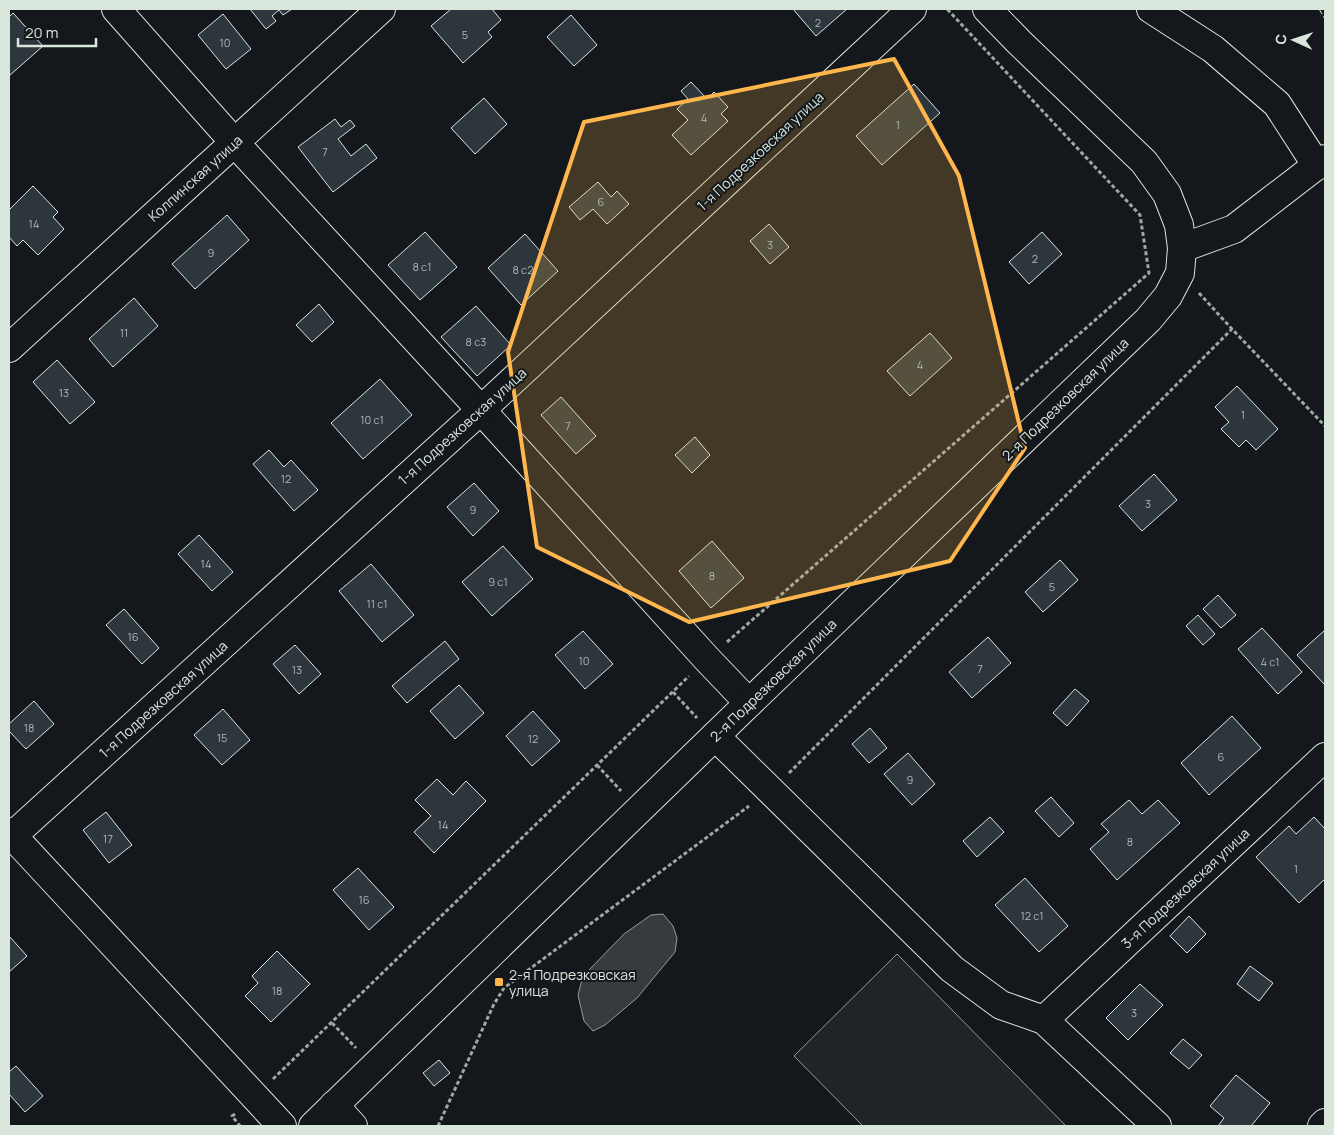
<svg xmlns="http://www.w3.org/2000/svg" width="1334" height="1135" viewBox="0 0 1334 1135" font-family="Manrope,sans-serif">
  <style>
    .green { fill: #202428; stroke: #939e99 }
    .water { fill: #363b3e; stroke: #939e99 }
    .building { fill: #2c363c; stroke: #d8e6dc }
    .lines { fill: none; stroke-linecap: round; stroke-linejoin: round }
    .minor-casing { stroke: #d8e6dc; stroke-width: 30 }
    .path { stroke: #9da8a2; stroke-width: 3; stroke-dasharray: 4 2.5; stroke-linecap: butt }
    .minor { stroke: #14181c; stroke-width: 28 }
    .fence { stroke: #d8e6dc; stroke-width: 1; stroke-dasharray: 6 2.5; stroke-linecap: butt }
    .marked { fill: #ffb74d; fill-opacity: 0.2; stroke: #ffb74d; stroke-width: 4; stroke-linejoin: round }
    .poi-dot { fill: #ffb74d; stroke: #14181c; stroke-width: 2 }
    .labels { text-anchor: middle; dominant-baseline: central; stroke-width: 4; stroke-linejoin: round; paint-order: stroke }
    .number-label { font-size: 11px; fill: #adbab4 }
    .street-label { font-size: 14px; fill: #d8e6dc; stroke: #14181c }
    .poi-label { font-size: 14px; fill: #d8e6dc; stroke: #14181c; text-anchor: start }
  </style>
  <rect width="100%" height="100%" fill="#14181c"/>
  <polygon class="green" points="897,954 1066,1126 863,1126 794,1056"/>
  <polygon class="water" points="663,914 673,926 677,938 675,952 637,998 605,1025 593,1031 584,1021 578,995 581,983 588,971 624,934 651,915"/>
  <g class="building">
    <polygon points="250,9 292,9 283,15 279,10 272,16 276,21 266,29"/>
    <polygon points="451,9 492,9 501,20 488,32 492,37 463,63 431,26"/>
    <polygon points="793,9 847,9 816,36"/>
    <polygon points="13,13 43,46 10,75 9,74 9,17"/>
    <polygon points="223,14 251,49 226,69 198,35"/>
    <polygon points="571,15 597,45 574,66 547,37"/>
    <polygon points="691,82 707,99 714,92 728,107 721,114 728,121 691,155 672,135 688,120 677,109 688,99 681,91"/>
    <polygon points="914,84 940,113 882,165 856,136"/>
    <polygon points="484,98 507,124 475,154 451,128"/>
    <polygon points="335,119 341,127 350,120 355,126 338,139 351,156 366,144 377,158 333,192 298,147"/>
    <polygon points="598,182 611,197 617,191 629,204 607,224 593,209 580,220 569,207"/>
    <polygon points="33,186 58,212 53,217 64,229 38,255 23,240 17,246 9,237 9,210"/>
    <polygon points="227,215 249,240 195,289 172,264"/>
    <polygon points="769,224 789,247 770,264 750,241"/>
    <polygon points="425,232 457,267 420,300 388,265"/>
    <polygon points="1042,232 1062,254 1029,284 1009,262"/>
    <polygon points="525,234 558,271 521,305 488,268"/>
    <polygon points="134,298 158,326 113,367 89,339"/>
    <polygon points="319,304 334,322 312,342 296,325"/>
    <polygon points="476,306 511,345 477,376 441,337"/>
    <polygon points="930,333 952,358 910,396 887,371"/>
    <polygon points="57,360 95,402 70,424 33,382"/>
    <polygon points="380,379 412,415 363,459 331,423"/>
    <polygon points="1237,386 1278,429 1256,450 1246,440 1239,447 1221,429 1229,422 1215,407"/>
    <polygon points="561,397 596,436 576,454 541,415"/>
    <polygon points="695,437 710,455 692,473 675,455"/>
    <polygon points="269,450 284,467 291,460 318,490 294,511 253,464"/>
    <polygon points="1154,474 1177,500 1142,531 1119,506"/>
    <polygon points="474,483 499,511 473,536 447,507"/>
    <polygon points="199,535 233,572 212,591 178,554"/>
    <polygon points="712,541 744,578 711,608 679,571"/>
    <polygon points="503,546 533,579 492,616 462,582"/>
    <polygon points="1060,560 1078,580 1043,612 1025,592"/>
    <polygon points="371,564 414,615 382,642 339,591"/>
    <polygon points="1218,595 1236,615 1221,628 1203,609"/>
    <polygon points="124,609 159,648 142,664 106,625"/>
    <polygon points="1198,615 1215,634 1203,645 1186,626"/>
    <polygon points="1262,628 1302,672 1278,694 1238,649"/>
    <polygon points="1325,630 1325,685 1297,655"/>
    <polygon points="583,631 613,664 585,689 555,655"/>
    <polygon points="988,637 1011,663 972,698 949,672"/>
    <polygon points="445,641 459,659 407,703 392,686"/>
    <polygon points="295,645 321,674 299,694 273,664"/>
    <polygon points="459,685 484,713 455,739 430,711"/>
    <polygon points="1075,689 1089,701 1067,726 1053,713"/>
    <polygon points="34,701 54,724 26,749 9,731 9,724"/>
    <polygon points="223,709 250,740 222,765 194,735"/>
    <polygon points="533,711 560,741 532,766 506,736"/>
    <polygon points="1232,716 1261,748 1209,795 1181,763"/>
    <polygon points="870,728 887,748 869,763 852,744"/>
    <polygon points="908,753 935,784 912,805 884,774"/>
    <polygon points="437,779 453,795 466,781 486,801 434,853 414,832 431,816 415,800"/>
    <polygon points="1051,797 1074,823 1059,837 1035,811"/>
    <polygon points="1129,800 1142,814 1158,800 1180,823 1117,880 1090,849 1109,832 1101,824"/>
    <polygon points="106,812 132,845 109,863 83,830"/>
    <polygon points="990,817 1004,832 977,857 963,841"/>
    <polygon points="1314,817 1325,829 1325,879 1299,903 1256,857 1289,826 1296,834"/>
    <polygon points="358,868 394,907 369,930 333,890"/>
    <polygon points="1025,878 1068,926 1039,952 995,905"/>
    <polygon points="1189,916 1206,934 1187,953 1170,936"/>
    <polygon points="9,936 27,956 9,972"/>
    <polygon points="277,951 310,984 271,1022 245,996 258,983 252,976"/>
    <polygon points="1250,966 1273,983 1259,1001 1237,984"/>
    <polygon points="1140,984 1163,1005 1128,1040 1106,1018"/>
    <polygon points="1183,1039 1202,1055 1189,1069 1170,1053"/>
    <polygon points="439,1060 450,1073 434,1086 423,1073"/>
    <polygon points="16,1066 43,1096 25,1112 9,1094 9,1072"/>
    <polygon points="1236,1075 1270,1103 1251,1126 1218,1126 1224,1118 1210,1106"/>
  </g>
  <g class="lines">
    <defs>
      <g id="minor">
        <polyline points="116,9 234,142 481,410 707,659 749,703"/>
        <polyline points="1151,9 1213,49 1277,104 1317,166"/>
        <polyline points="1182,248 1234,229 1325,159"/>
        <polyline points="9,348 381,9"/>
        <polyline points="715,736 952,969 1001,1005 1044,1020 1157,1126"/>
        <polyline points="9,832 282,1126"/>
        <polyline points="9,839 481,410 912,9"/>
        <polyline points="1044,1020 1325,757"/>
        <polyline points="334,1105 353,1126"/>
        <polyline points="313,1126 749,703 1148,320 1168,296 1180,273 1182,248 1179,225 1167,194 1144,162 1019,42 987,9"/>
        <polyline points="1322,1126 1325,1123"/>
      </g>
    </defs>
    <use href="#minor" class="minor-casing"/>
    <g class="path">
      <polyline points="1199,293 1232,329 1325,426"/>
      <polyline points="727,642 1149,273 1140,215 947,9"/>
      <polyline points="673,692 697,718"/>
      <polyline points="597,765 621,791"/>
      <polyline points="789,773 1232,329"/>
      <polyline points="332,1023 356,1048"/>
      <polyline points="273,1079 689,676"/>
      <polyline points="235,1114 232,1116 240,1126"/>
      <polyline points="438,1126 494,1004 504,988 749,806"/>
    </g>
    <use href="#minor" class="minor"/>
    <polyline class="fence" points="1319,9 1325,19"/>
  </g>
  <path class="marked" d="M894 59 959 176 1025 448 950 561 689 622 537 547 508 352 584 122Z"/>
  <rect class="poi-dot" x="494" y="977" width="10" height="10" rx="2.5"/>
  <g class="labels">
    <g class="number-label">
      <text x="818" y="22">2</text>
      <text x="465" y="34">5</text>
      <text x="225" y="42">10</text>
      <text x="704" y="117">4</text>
      <text x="898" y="124">1</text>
      <text x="325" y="151">7</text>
      <text x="601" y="201">6</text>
      <text x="34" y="223">14</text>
      <text x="770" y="244">3</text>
      <text x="211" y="252">9</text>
      <text x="1035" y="258">2</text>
      <text x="422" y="266">8 с1</text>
      <text x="523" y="269">8 с2</text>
      <text x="124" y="332">11</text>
      <text x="476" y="341">8 с3</text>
      <text x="920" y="364">4</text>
      <text x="64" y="392">13</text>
      <text x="1243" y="414">1</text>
      <text x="372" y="419">10 с1</text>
      <text x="568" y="425">7</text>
      <text x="286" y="478">12</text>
      <text x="1148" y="503">3</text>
      <text x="473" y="509">9</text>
      <text x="206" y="563">14</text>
      <text x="712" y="575">8</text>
      <text x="498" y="581">9 с1</text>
      <text x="1052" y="586">5</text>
      <text x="377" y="603">11 с1</text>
      <text x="133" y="636">16</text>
      <text x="584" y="660">10</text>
      <text x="1270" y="661">4 с1</text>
      <text x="980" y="668">7</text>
      <text x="297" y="669">13</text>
      <text x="29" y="727">18</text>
      <text x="222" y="737">15</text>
      <text x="533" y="738">12</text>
      <text x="1221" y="756">6</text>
      <text x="910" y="779">9</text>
      <text x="443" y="824">14</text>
      <text x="108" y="838">17</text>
      <text x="1130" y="841">8</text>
      <text x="1296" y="868">1</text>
      <text x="364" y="899">16</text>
      <text x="1032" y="915">12 с1</text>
      <text x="277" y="990">18</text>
      <text x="1134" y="1012">3</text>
    </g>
    <g class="street-label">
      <text transform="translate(760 151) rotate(-43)">1-я Подрезковская улица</text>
      <text transform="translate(195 178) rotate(-42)">Колпинская улица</text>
      <text transform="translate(1065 399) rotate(-44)">2-я Подрезковская улица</text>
      <text transform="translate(462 426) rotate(-42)">1-я Подрезковская улица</text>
      <text transform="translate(773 680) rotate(-44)">2-я Подрезковская улица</text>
      <text transform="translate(163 699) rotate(-42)">1-я Подрезковская улица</text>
      <text transform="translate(1185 888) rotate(-43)">3-я Подрезковская улица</text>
    </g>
    <g class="poi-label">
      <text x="509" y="974">2-я Подрезковская<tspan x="509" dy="16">улица</tspan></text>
    </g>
  </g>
  <rect width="1334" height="1135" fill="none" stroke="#d8e6dc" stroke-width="20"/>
  <g transform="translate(1294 40) rotate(273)" stroke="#14181c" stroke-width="4" paint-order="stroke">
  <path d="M0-4L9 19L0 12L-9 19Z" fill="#d8e6dc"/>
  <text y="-8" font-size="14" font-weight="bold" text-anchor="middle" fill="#d8e6dc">С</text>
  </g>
  <path d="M18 38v8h78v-8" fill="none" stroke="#d8e6dc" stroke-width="2.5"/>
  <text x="25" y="38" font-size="15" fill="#d8e6dc" stroke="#14181c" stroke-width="4" paint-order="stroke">20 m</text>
</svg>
